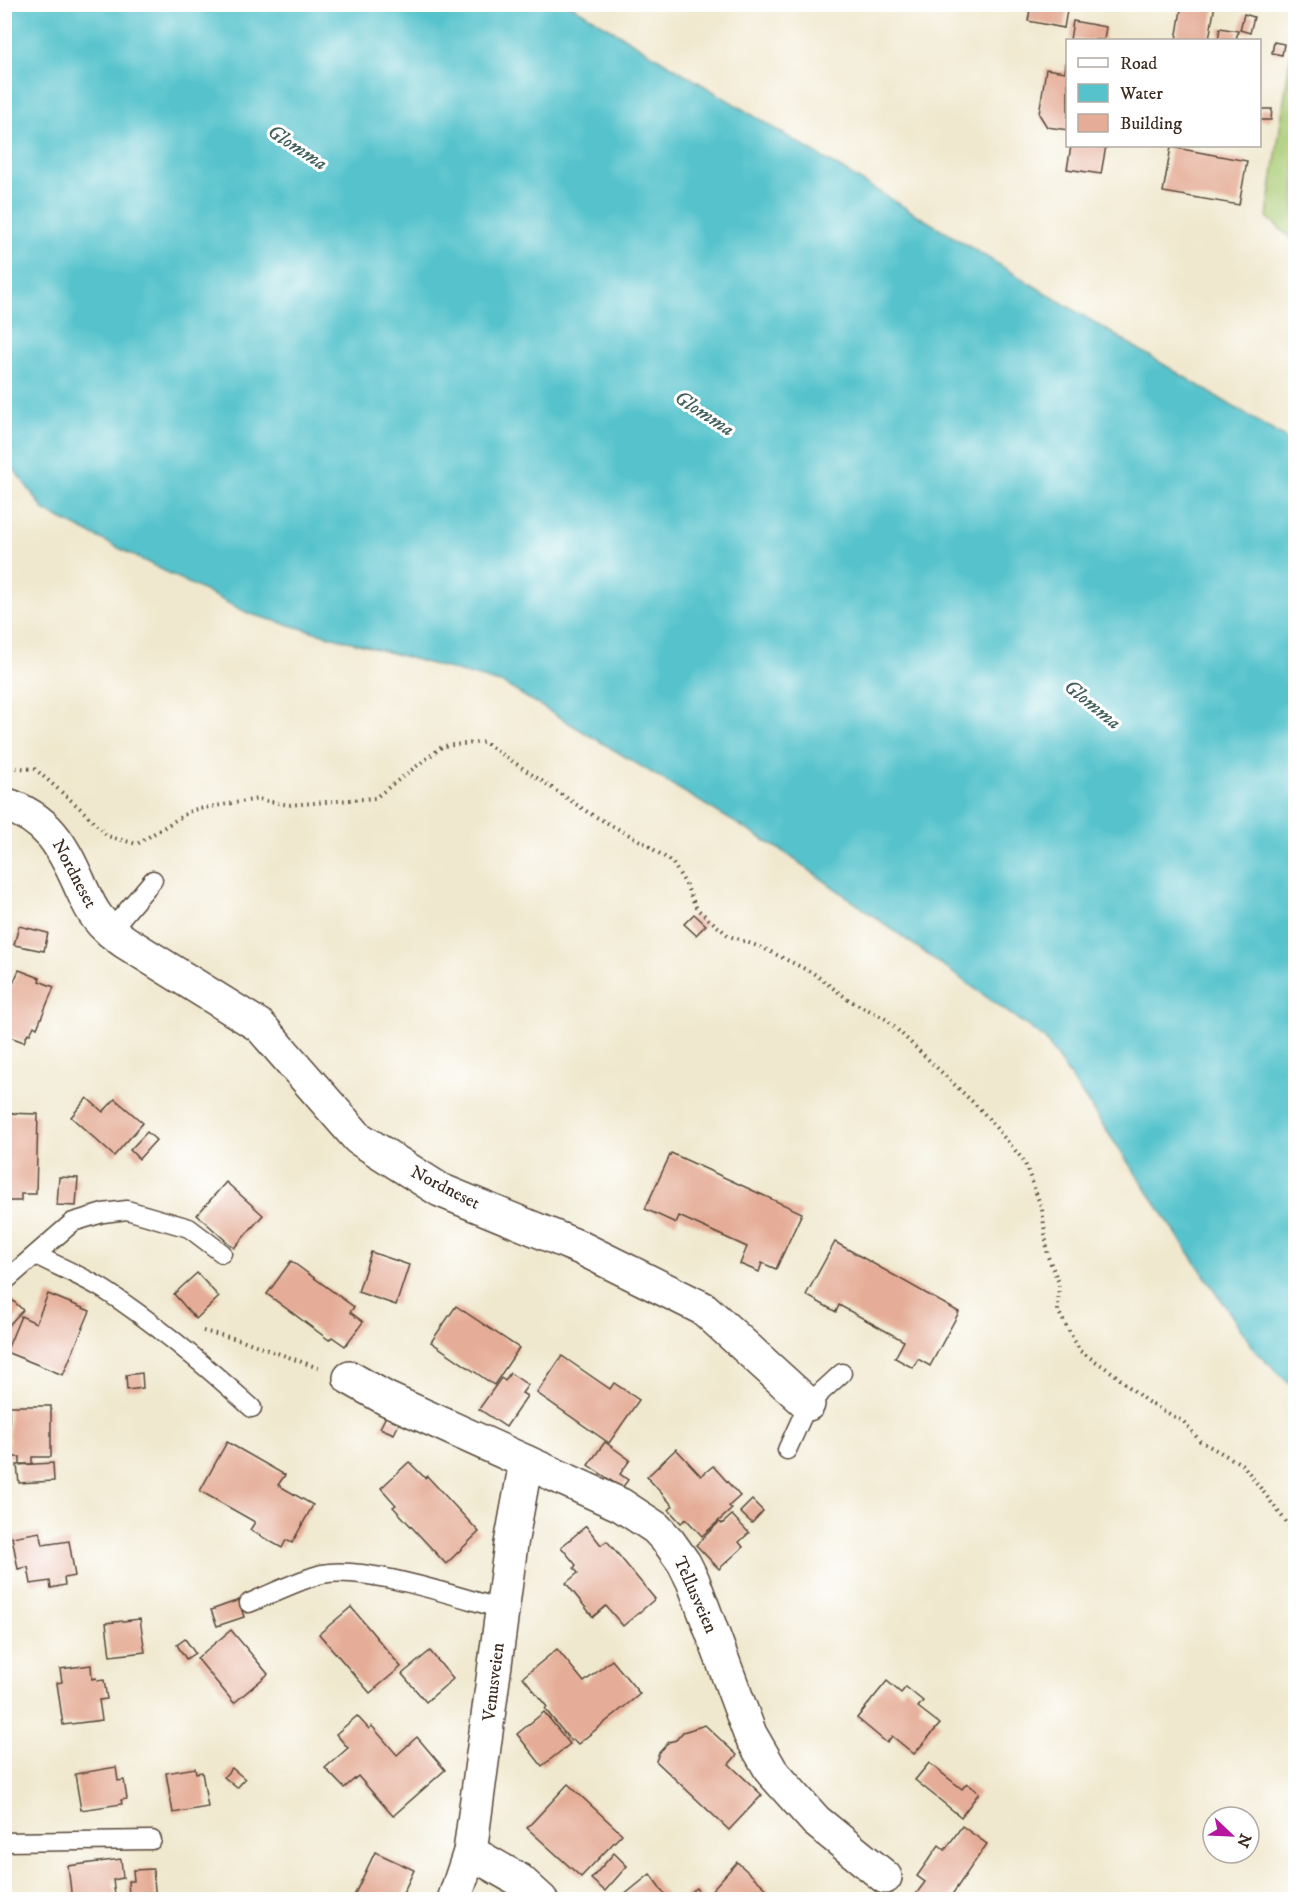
<svg xmlns="http://www.w3.org/2000/svg" width="1300" height="1904" viewBox="0 0 1300 1904" font-family="'IM FELL DW Pica',serif">
  <style>
    .green { fill: #a9ca72; stroke: #727a48; stroke-width: 1.5 }
    .water { fill: #56c3cc; stroke: #487675; stroke-width: 1.5 }
    .building { fill: #e5ad97 }
    .lines { fill: none; stroke-linecap: round; stroke-linejoin: round }
    .lane-casing { stroke: #564638; stroke-width: 21 }
    .street-casing { stroke: #564638; stroke-width: 36 }
    .path { stroke: #564638; stroke-width: 4; stroke-dasharray: 1.5 4.5; stroke-linecap: butt }
    .lane { stroke: #fff; stroke-width: 18 }
    .street { stroke: #fff; stroke-width: 33 }
    .labels { text-anchor: middle; dominant-baseline: central; stroke-width: 6; stroke-linejoin: round; paint-order: stroke }
    .street-label { font-size: 18px; fill: #3b2a1e; stroke: #fff }
    .water-label { font-size: 20px; font-style: italic; fill: #44605b; stroke: #fff }
  </style>
  <rect width="100%" height="100%" fill="#fff"/>
  <filter id="ink" filterUnits="userSpaceOnUse"><feTurbulence type="fractalNoise" baseFrequency=".0167" numOctaves="2"/><feDisplacementMap in="SourceGraphic" scale="12" xChannelSelector="R" yChannelSelector="G"/><feConvolveMatrix kernelMatrix="1 2 1 2 8 2 1 2 1" color-interpolation-filters="sRGB"/></filter>
  <filter id="wash" filterUnits="userSpaceOnUse"><feTurbulence type="fractalNoise" baseFrequency=".008" numOctaves="4" result="noise"/><feDisplacementMap in="SourceGraphic" scale="24" xChannelSelector="R" yChannelSelector="G"/><feGaussianBlur stdDeviation="1.35" result="paint"/><feColorMatrix in="noise" values="0 0 0 0 0 0 0 0 0 0 0 0 0 0 0 0 0 1.4 0 .05"/><feComposite in="paint" operator="in"/></filter>
  <g filter="url(#wash)">
    <rect width="100%" height="100%" fill="#f0e8ce"/>
    <polygon class="green" points="1295,25 1295,242 1267,217"/>
    <polygon class="water" points="5,4 571,5 1295,444 1295,1389 1257,1353 1044,1038 784,852 504,684 250,614 45,511 5,457"/>
    <g id="blocks">
      <g class="building">
        <polygon points="1031,4 1068,4 1064,28 1028,21"/>
        <polygon points="1182,4 1215,4 1209,40 1176,40"/>
        <polygon points="1244,14 1254,17 1250,33 1240,30"/>
        <polygon points="1073,21 1106,27 1104,40 1070,40"/>
        <polygon points="1220,28 1238,31 1236,40 1218,40"/>
        <polygon points="1274,42 1284,44 1282,55 1272,53"/>
        <polygon points="1066,63 1068,63 1068,130 1047,127 1039,114 1046,69 1065,72"/>
        <polygon points="1260,109 1272,109 1271,120 1260,120"/>
        <polygon points="1071,146 1106,146 1101,174 1067,169"/>
        <polygon points="1171,147 1247,161 1239,205 1163,192"/>
        <polygon points="694,914 706,925 696,935 684,924"/>
        <polygon points="19,926 48,933 44,951 14,945"/>
        <polygon points="19,970 40,978 39,981 54,987 37,1028 34,1026 30,1034 28,1033 24,1042 4,1035 4,1004"/>
        <polygon points="87,1098 103,1112 115,1099 143,1123 114,1156 71,1117"/>
        <polygon points="4,1113 38,1114 36,1194 21,1194 21,1201 7,1201 7,1193 4,1193"/>
        <polygon points="147,1132 156,1140 139,1159 130,1150"/>
        <polygon points="671,1153 802,1213 776,1269 762,1263 759,1272 740,1264 747,1247 679,1216 676,1223 645,1209"/>
        <polygon points="59,1177 78,1178 76,1206 57,1205"/>
        <polygon points="226,1182 263,1215 234,1248 197,1215"/>
        <polygon points="835,1242 959,1312 930,1366 918,1359 913,1368 895,1358 904,1341 839,1305 836,1312 806,1295"/>
        <polygon points="371,1252 409,1265 396,1305 358,1292"/>
        <polygon points="291,1261 354,1307 350,1312 363,1322 345,1346 332,1337 329,1340 267,1294"/>
        <polygon points="197,1273 219,1297 196,1319 174,1294"/>
        <polygon points="48,1294 90,1311 63,1375 6,1352 21,1316 36,1323"/>
        <polygon points="8,1296 23,1310 4,1330 4,1300"/>
        <polygon points="456,1306 519,1348 494,1385 431,1342"/>
        <polygon points="562,1356 610,1389 614,1383 639,1400 609,1443 537,1393"/>
        <polygon points="142,1373 143,1388 127,1390 126,1375"/>
        <polygon points="510,1373 528,1385 522,1393 527,1396 506,1427 479,1409 501,1378 505,1381"/>
        <polygon points="9,1406 51,1406 51,1457 32,1457 32,1464 20,1464 20,1457 9,1457"/>
        <polygon points="386,1416 400,1422 394,1434 380,1428"/>
        <polygon points="227,1442 285,1475 278,1485 313,1505 292,1543 286,1540 282,1548 250,1530 255,1522 200,1491"/>
        <polygon points="605,1442 630,1460 620,1474 628,1480 622,1488 588,1465"/>
        <polygon points="676,1449 701,1476 713,1466 740,1496 729,1506 732,1509 702,1536 686,1519 681,1523 669,1510 673,1506 647,1477"/>
        <polygon points="409,1462 425,1478 427,1476 479,1532 446,1564 393,1507 396,1505 381,1488"/>
        <polygon points="53,1463 54,1481 19,1483 17,1465"/>
        <polygon points="752,1500 763,1511 752,1523 740,1512"/>
        <polygon points="732,1515 749,1533 739,1542 743,1547 719,1569 696,1545 719,1522 722,1524"/>
        <polygon points="586,1526 601,1545 607,1541 655,1599 623,1626 606,1606 593,1617 566,1583 578,1573 574,1568 576,1565 561,1547"/>
        <polygon points="40,1532 43,1545 69,1541 75,1576 64,1578 65,1585 51,1588 50,1581 31,1584 28,1567 18,1569 12,1537"/>
        <polygon points="239,1600 244,1617 217,1626 211,1610"/>
        <polygon points="351,1607 401,1667 370,1693 319,1634"/>
        <polygon points="140,1619 145,1652 110,1656 106,1623"/>
        <polygon points="231,1630 268,1674 234,1703 197,1658"/>
        <polygon points="185,1639 195,1653 186,1659 177,1645"/>
        <polygon points="557,1649 584,1682 612,1660 640,1694 578,1744 573,1739 571,1741 545,1709 547,1707 523,1677"/>
        <polygon points="430,1651 453,1679 426,1702 402,1674"/>
        <polygon points="91,1665 92,1679 96,1678 97,1681 104,1680 107,1699 99,1700 102,1720 63,1725 57,1683 62,1682 60,1669"/>
        <polygon points="887,1681 901,1693 906,1687 923,1701 918,1707 940,1724 914,1754 892,1736 887,1743 857,1718"/>
        <polygon points="544,1712 570,1744 542,1766 517,1734"/>
        <polygon points="357,1716 369,1729 372,1726 397,1755 417,1737 445,1770 393,1816 358,1776 344,1788 325,1768 348,1748 336,1734"/>
        <polygon points="705,1725 737,1755 729,1764 762,1795 729,1830 656,1761 659,1753 669,1742 676,1740 683,1732"/>
        <polygon points="929,1763 962,1789 967,1783 979,1793 961,1817 915,1780"/>
        <polygon points="116,1767 118,1781 124,1780 127,1799 121,1800 122,1804 81,1810 75,1774"/>
        <polygon points="195,1768 196,1773 202,1772 208,1807 173,1813 166,1773"/>
        <polygon points="232,1768 245,1779 237,1788 224,1777"/>
        <polygon points="568,1784 622,1834 581,1877 527,1828"/>
        <polygon points="962,1826 987,1844 949,1899 924,1900 916,1894 925,1882 917,1876 939,1845 945,1850"/>
        <polygon points="375,1852 414,1870 400,1900 352,1900"/>
        <polygon points="614,1853 627,1866 605,1891 591,1879"/>
        <polygon points="121,1859 123,1878 113,1880 115,1895 106,1896 106,1900 72,1900 68,1866"/>
        <polygon points="737,1862 769,1891 761,1900 718,1900 710,1892"/>
        <polygon points="153,1869 156,1900 136,1900 135,1895 129,1896 128,1881 134,1881 133,1870"/>
        <polygon points="650,1874 669,1900 618,1900"/>
        <polygon points="696,1888 705,1900 681,1900"/>
      </g>
    </g>
  </g>
  <g filter="url(#ink)">
    <use href="#blocks" fill-opacity="0" stroke="#564638" stroke-width="1.5"/>
    <g class="lines">
      <defs>
        <g id="lane">
          <polyline points="110,931 153,880"/>
          <path d="M36 1255C59 1267 84 1277 106 1291 158 1325 206 1366 252 1408"/>
          <polyline points="4,1282 73,1222 103,1213 127,1210 189,1228 222,1253"/>
          <polyline points="787,1450 808,1404 842,1373"/>
          <path d="M249 1603C271 1594 301 1579 322 1574 364 1565 458 1597 502 1609"/>
          <polyline points="4,1842 152,1840"/>
        </g>
        <g id="street">
          <path d="M4 804C48 818 62 845 80 885 85 896 90 908 97 917 105 928 115 935 125 942L260 1026 358 1138 440 1190 581 1248 704 1309 808 1404"/>
          <polyline points="350,1378 387,1399 621,1505 656,1528 669,1542 684,1563 693,1581 750,1734 772,1772 816,1821 885,1877"/>
          <polyline points="470,1852 519,1880 541,1900"/>
          <polyline points="454,1900 470,1852 511,1544 526,1462"/>
        </g>
      </defs>
      <use href="#lane" class="lane-casing"/>
      <use href="#street" class="street-casing"/>
      <g class="path">
        <polyline points="4,767 35,769 81,809 107,836 137,844 192,810 258,799 289,805 375,798 443,746 484,742 589,813 644,843 672,862 685,883 697,909 729,936 763,948 813,973 849,1000 886,1019 982,1111 1024,1161 1042,1209 1048,1257 1059,1283 1058,1311 1080,1351 1113,1373 1146,1401 1184,1422 1200,1441 1243,1465 1296,1535"/>
        <polyline points="203,1331 242,1340 321,1369"/>
      </g>
      <use href="#lane" class="lane"/>
      <use href="#street" class="street"/>
    </g>
  </g>
  <g class="labels">
    <g class="street-label">
      <text transform="translate(74 874) rotate(62)">Nordneset</text>
      <text transform="translate(445 1188) rotate(27)">Nordneset</text>
      <text transform="translate(695 1595) rotate(66)">Tellusveien</text>
      <text transform="translate(494 1682) rotate(-83)">Venusveien</text>
    </g>
    <g class="water-label">
      <text transform="translate(297 148) rotate(33)">Glomma</text>
      <text transform="translate(704 414) rotate(33)">Glomma</text>
      <text transform="translate(1092 705) rotate(39)">Glomma</text>
    </g>
  </g>
  <rect width="1300" height="1904" fill="none" stroke="#fff" stroke-width="24"/>
  <rect x="1066" y="39" width="195" height="108" fill="#ffffff" stroke="#b1aaa5" stroke-width="1.5"/>
  <rect x="1078" y="58" width="30" height="9" fill="#ffffff" stroke="#b1aaa5" stroke-width="1.5"/>
  <text x="1120" y="69" font-size="18" fill="#3b2a1e">Road</text>
  <rect x="1078" y="84" width="30" height="18" fill="#56c3cc" stroke="#b1aaa5" stroke-width="1.5"/>
  <text x="1120" y="99" font-size="18" fill="#3b2a1e">Water</text>
  <rect x="1078" y="114" width="30" height="18" fill="#e5ad97" stroke="#b1aaa5" stroke-width="1.5"/>
  <text x="1120" y="129" font-size="18" fill="#3b2a1e">Building</text>
  <g transform="translate(1231 1835) rotate(113)"><circle r="28" fill="#ffffff" stroke="#b1aaa5" stroke-width="1.5"/>
  <path d="M0-4.5L10 22L0 15L-10 22Z" fill="#b5179e"/>
  <text y="-9" font-size="16" font-weight="bold" text-anchor="middle" fill="#3b2a1e">N</text>
  </g>
</svg>
